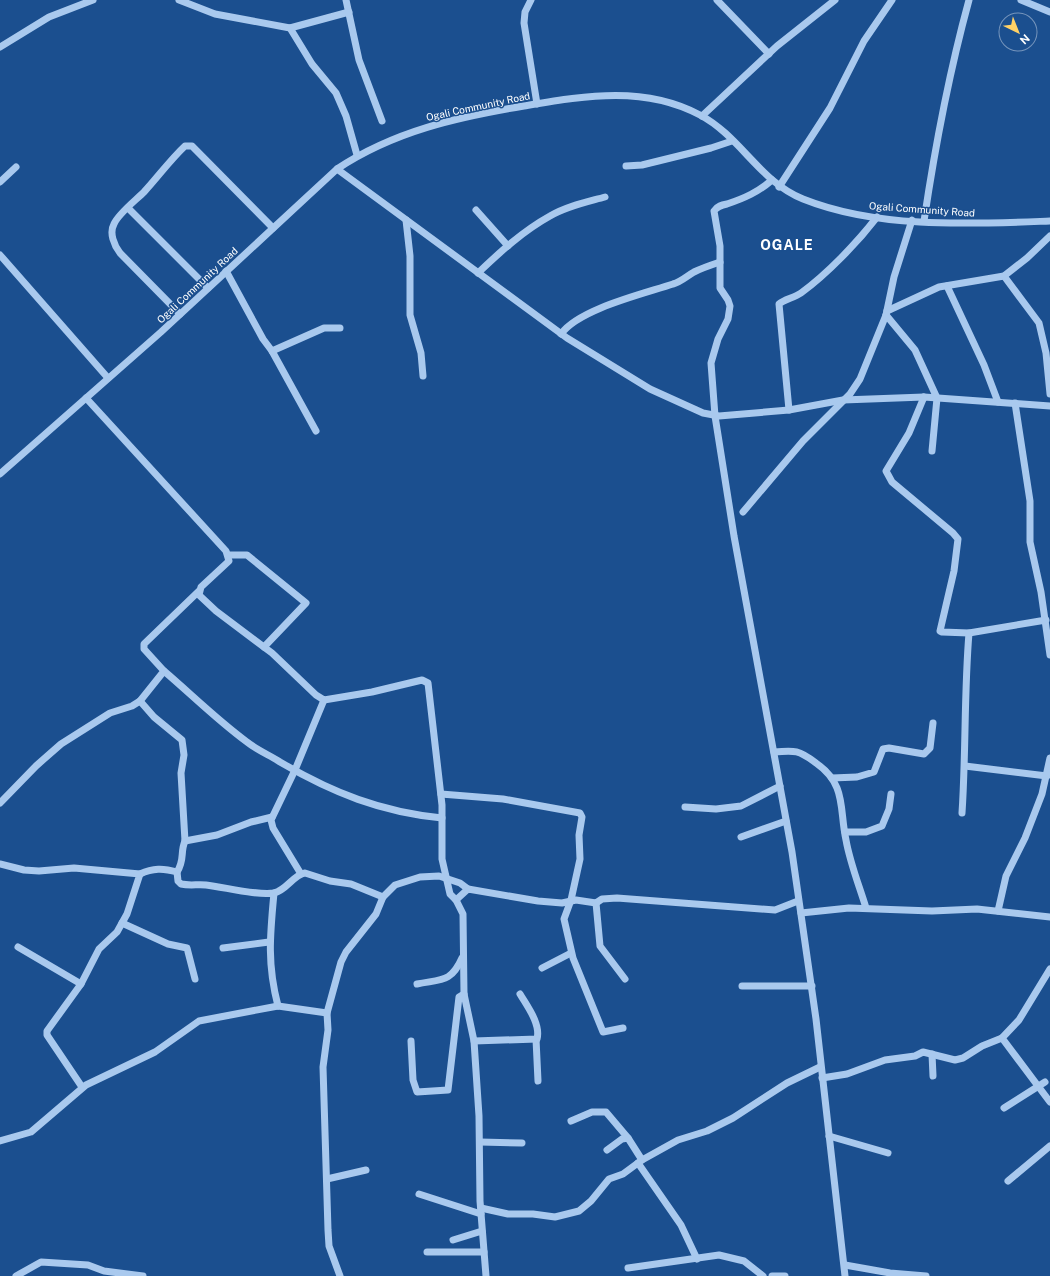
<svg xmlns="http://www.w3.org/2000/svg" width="1050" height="1276" viewBox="0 0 1050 1276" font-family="'Public Sans',sans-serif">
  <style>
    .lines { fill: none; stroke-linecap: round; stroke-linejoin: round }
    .minor { stroke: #a9c9ee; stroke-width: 7 }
    .labels { text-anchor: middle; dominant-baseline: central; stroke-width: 3; stroke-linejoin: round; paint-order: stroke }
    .street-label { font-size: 10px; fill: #fff; stroke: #1b4f8f }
    .district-label { font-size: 14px; font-weight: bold; letter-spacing: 1px; fill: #fff; stroke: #1b4f8f }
  </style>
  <rect width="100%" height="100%" fill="#1b4f8f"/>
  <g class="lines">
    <g class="minor">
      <polyline points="179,0 215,14 290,28 312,64 336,93 346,116 357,155"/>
      <polyline points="346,0 359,60 382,121"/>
      <polyline points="531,0 525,12 524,23 537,104"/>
      <polyline points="717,0 769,54"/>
      <polyline points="1021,0 1050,12"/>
      <polyline points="290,28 349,12"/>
      <polyline points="0,47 49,17 93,0"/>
      <polyline points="702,116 777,46 835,0"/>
      <polyline points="626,166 642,165 711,148 732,141"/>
      <polyline points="337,169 567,338 650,389 703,413 719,416 789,410 843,400 924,397 1050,406"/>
      <path d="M772 180C758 192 745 198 727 204 722 205 717 206 714 211L720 246V288L728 300 730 306 728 319 718 339 711 363 715 416 734 536 792 852 816 1019 845 1276"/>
      <polyline points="0,182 16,167"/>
      <polyline points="779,187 830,108 864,41 892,0"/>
      <polyline points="128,208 208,288"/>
      <polyline points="476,210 508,246"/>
      <polyline points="406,220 410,256 410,315 421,353 423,376"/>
      <path d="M924 221C935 147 949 73 969 0"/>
      <polyline points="0,255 108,378"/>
      <polyline points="226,271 263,339 272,351 316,431"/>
      <path d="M478 273C500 252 523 231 550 216 567 206 587 202 605 197"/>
      <polyline points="1004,276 1039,323 1046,353 1050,394"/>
      <polyline points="947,286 984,365 998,402"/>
      <polyline points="887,311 939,287 1004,276 1027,258 1050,236"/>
      <path d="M180 314 120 253C114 245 109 233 114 224 118 214 136 200 144 192 158 177 170 160 185 146H192L273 228"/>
      <polyline points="886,315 915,350 937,398 932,451"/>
      <path d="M561 334C579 309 643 294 673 284 681 282 687 276 694 272 702 268 711 265 720 262"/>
      <polyline points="272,351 324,328 340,328"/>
      <polyline points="924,397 909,433 886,471 892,482 953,533 958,539 954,571 940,631 942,632 969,633 1046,620"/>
      <polyline points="86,398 226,551 229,561 201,587 199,595 216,611 272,653 316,695 324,700 372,692 422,680 428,683 442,805 442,859 450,894 456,900 463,914 464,994 474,1041 479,1116 480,1201 486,1276"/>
      <polyline points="1015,403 1030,501 1030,542 1041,592 1050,655"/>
      <path d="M789 410 779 304C785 299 794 298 801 293 827 274 857 243 877 217"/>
      <path d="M0 474 161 332 337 169C394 131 458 117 524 106 584 96 644 85 700 115 740 136 760 182 803 199 878 229 971 224 1050 221"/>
      <polyline points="743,512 803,441 850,394 860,379 886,315 894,277 912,220"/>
      <polyline points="228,555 247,555 306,603 264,647"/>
      <path d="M164 671C191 694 217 720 247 742 257 750 269 755 280 762 333 793 381 812 442 818"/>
      <path d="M140 701 154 717 182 740 184 755 181 773 185 841C180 852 185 860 177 872"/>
      <path d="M774 752C795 750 799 750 816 763 847 785 839 808 846 840 850 863 859 885 866 908"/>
      <polyline points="965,766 1047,776"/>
      <polyline points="832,778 857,777 874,772 883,749 889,748 924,754 930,748 933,723"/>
      <polyline points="441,794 503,799 580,813 582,817 579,835 580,859 571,900 564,919 573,958 603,1032 623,1028"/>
      <polyline points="0,803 36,766 61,744 110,713 132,706 140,701 164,671 144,649 144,644 199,591"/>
      <polyline points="685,807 716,809 741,806 780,786"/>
      <path d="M962 813C966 753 964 693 969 633"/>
      <polyline points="845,832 866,832 882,826 889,809 891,794"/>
      <polyline points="741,837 786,821"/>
      <polyline points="185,841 217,835 251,822 272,817"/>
      <polyline points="0,864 24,870 39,871 74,868 140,874 127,914 117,932 99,949 81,984 47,1031 47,1035 82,1087"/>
      <path d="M140 874C153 868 163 868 177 872L178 881 181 884C190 886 198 884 206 885 224 887 257 896 274 893 287 890 293 875 305 873L330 881 351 884 383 897"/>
      <polyline points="301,874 273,828 271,820 295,770 324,700"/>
      <path d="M274 893C270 935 267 964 278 1006"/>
      <polyline points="456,900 468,889 538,901 562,903 576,900 596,903 602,899 617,898 775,910 798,901"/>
      <polyline points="596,903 600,946 625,979"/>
      <polyline points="998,911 1006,876 1025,838 1042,794 1050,758"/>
      <polyline points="801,913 849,908 932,911 977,909 1050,917"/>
      <polyline points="122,923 168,944 187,948 195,979"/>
      <polyline points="18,947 81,984"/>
      <polyline points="223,948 269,942"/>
      <polyline points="542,968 571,953"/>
      <polyline points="1050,969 1019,1020 1002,1038 1050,1102"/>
      <path d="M417 984C441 979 451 983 462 958"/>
      <polyline points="742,986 812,986"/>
      <polyline points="536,1039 538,1081"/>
      <polyline points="411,1041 413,1080 417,1092 448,1090 459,997 464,994"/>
      <path d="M474 1041 537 1039C541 1024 527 1006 520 994"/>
      <polyline points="932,1054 933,1076"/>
      <polyline points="822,1078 847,1074 885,1060 915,1056 923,1052 955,1060 963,1058 982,1046 1002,1038"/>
      <polyline points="1004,1108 1045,1082"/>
      <polyline points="571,1121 592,1112 606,1112 628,1138"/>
      <polyline points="829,1136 888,1153"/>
      <polyline points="0,1141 31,1132 86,1085 155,1052 199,1021 278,1006 327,1013"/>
      <polyline points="480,1142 522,1143"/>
      <polyline points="607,1150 622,1139 628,1138 642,1160"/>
      <polyline points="638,1163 681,1225 697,1259"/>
      <polyline points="327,1179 366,1170"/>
      <polyline points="1008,1181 1050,1146"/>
      <polyline points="419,1194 481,1214"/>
      <polyline points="481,1208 508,1214 533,1214 555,1217 579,1211 591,1201 609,1179 623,1174 642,1160 678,1140 707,1131 733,1118 787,1083 820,1067"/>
      <polyline points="453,1240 482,1231"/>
      <polyline points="427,1252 484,1252"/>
      <polyline points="845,1265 890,1273 926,1276"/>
      <polyline points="628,1268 719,1255 744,1261 763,1276"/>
      <polyline points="16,1276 41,1262 88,1265 104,1271 143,1276"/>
      <polyline points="340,1276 329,1246 328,1230 323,1067 328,1030 327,1013 341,962 346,952 376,914 383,897 395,885 420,877 439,876 460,883 468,889"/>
      <polyline points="772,1276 785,1276"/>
    </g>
  </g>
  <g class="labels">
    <g class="street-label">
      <text transform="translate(478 106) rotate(-12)">Ogali Community Road</text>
      <text transform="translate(922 209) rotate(4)">Ogali Community Road</text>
      <text transform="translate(197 285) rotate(-43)">Ogali Community Road</text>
    </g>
    <g class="district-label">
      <text x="787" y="245">OGALE</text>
    </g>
  </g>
  <g transform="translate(1018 32) rotate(137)"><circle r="19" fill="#1b4f8f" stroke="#7695bc"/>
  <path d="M0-3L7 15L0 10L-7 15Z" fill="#ffd166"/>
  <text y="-6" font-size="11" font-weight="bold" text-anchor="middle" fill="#ffffff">N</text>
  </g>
</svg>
